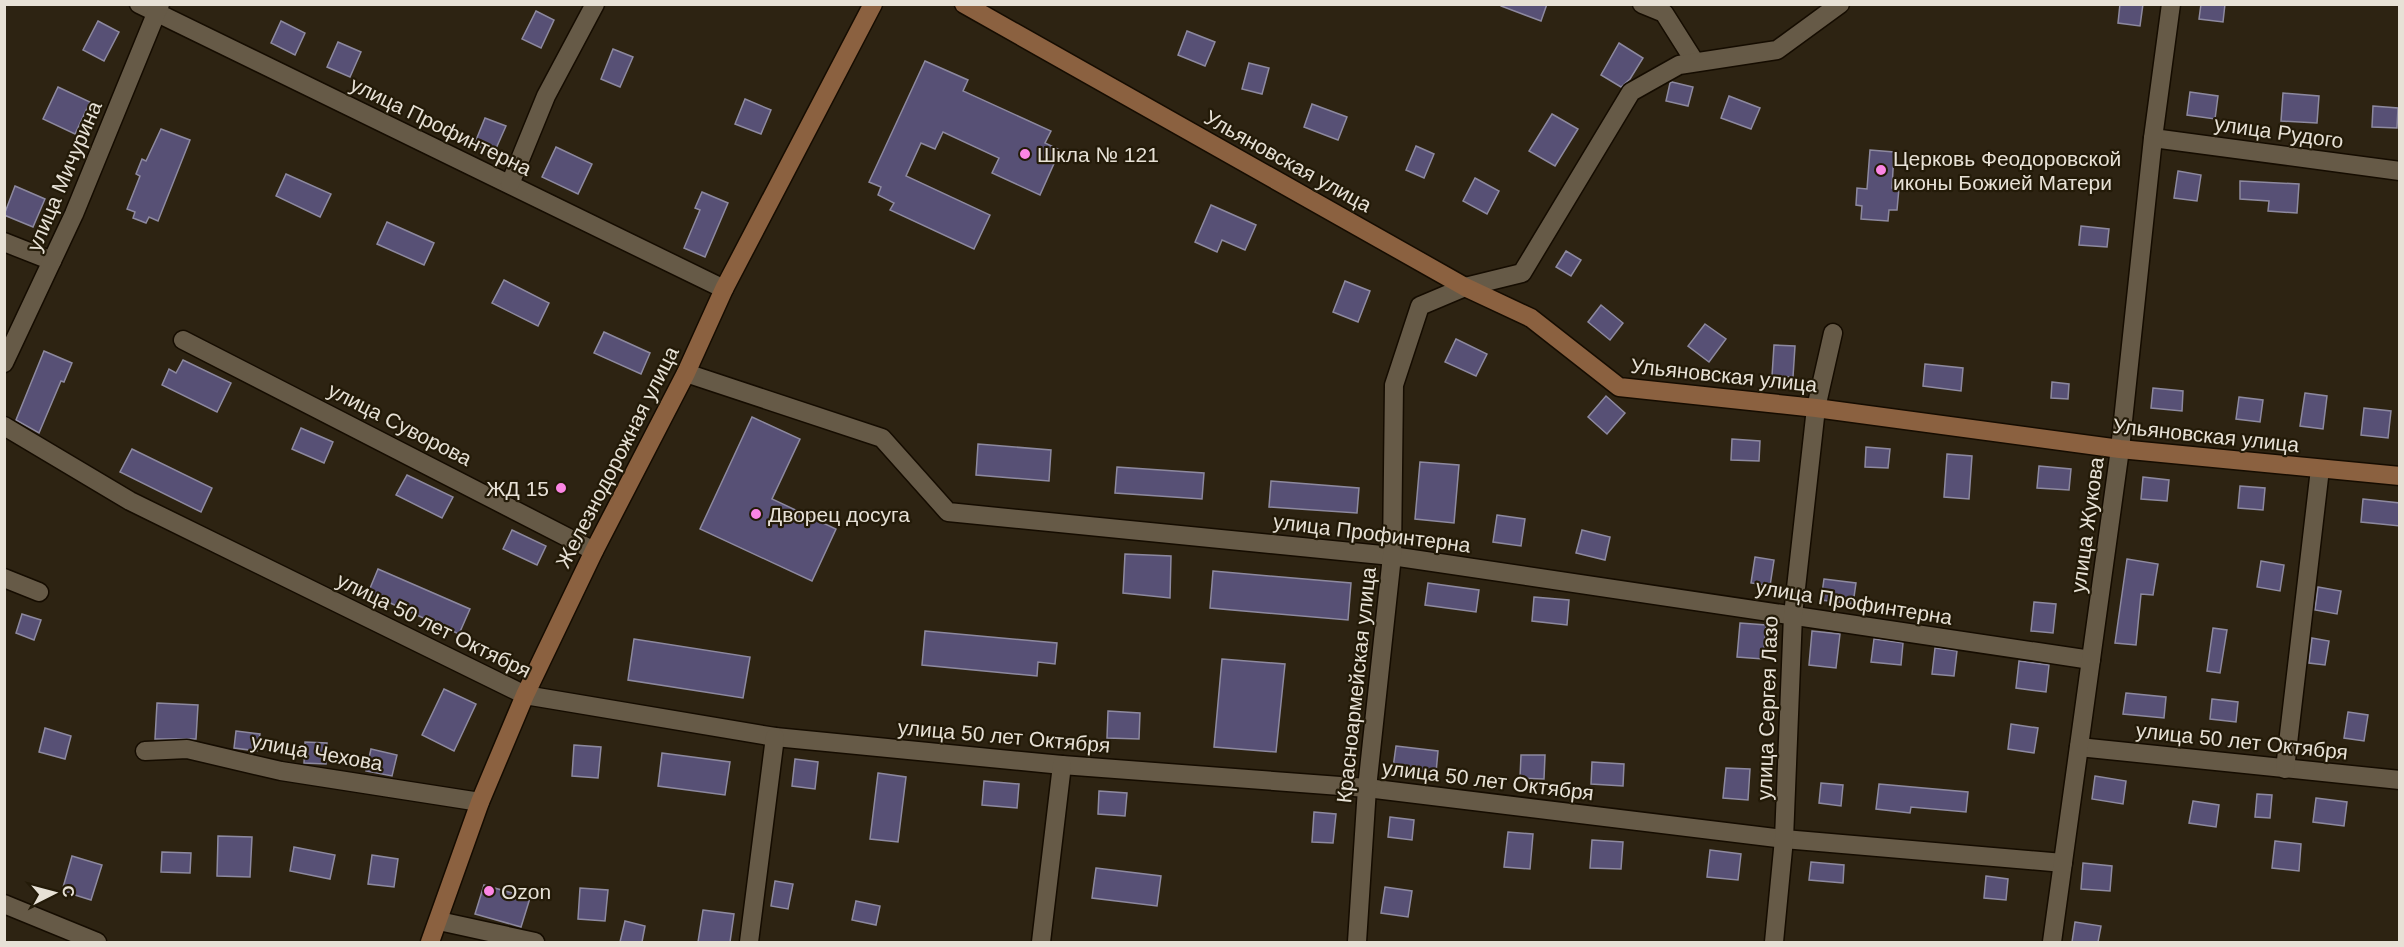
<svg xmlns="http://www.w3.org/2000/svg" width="2404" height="947" viewBox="0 0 2404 947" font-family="Helvetica,sans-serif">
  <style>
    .building { fill: #575075; stroke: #8d899f; stroke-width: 1.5 }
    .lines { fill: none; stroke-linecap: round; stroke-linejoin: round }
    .street-casing { stroke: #150c00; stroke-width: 21 }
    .secondary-casing { stroke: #150c00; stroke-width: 21 }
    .street { stroke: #665a47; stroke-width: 18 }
    .secondary { stroke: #8b6140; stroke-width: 18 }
    .poi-dot { fill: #fc86e4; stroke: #231a08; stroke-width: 2 }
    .labels { text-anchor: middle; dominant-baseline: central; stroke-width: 4.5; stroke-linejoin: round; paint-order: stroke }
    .street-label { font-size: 21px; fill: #e7e1d6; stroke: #231a08 }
    .poi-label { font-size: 21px; fill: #e7e1d6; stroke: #231a08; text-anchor: start }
  </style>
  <rect width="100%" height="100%" fill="#2d2312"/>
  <g class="building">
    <polygon points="1501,4 1547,4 1541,21 1501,6"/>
    <polygon points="2120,4 2143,4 2140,26 2118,23"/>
    <polygon points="2201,4 2225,4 2223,22 2199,19"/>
    <polygon points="536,11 554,20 541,48 522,39"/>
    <polygon points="98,21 119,32 104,61 83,50"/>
    <polygon points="281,21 305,33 295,55 271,43"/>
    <polygon points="1187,31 1215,42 1205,66 1178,55"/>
    <polygon points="338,42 361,52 350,77 327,67"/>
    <polygon points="1619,43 1643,58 1630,79 1621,87 1601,75"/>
    <polygon points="613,49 633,57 620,87 601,79"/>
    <polygon points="925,61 968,80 963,91 1051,131 1045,143 1060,150 1040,195 992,173 999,158 943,132 935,149 921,143 906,176 990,215 974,249 890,210 894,203 878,195 881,187 869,182"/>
    <polygon points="1249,63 1269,68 1262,94 1242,89"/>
    <polygon points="1672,82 1693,87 1688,106 1666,101 1670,83"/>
    <polygon points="58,87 90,102 75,134 43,119"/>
    <polygon points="2190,92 2218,96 2215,119 2187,115"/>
    <polygon points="2283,93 2319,96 2317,123 2281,121"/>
    <polygon points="1729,96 1760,108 1751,129 1721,118"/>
    <polygon points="745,99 771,110 761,134 735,124"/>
    <polygon points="1312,104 1347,117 1338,140 1304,127"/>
    <polygon points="2373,106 2398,108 2397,128 2372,127"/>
    <polygon points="1552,114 1578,129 1555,166 1529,151"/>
    <polygon points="485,118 506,126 494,153 474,145"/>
    <polygon points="161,129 190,140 158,221 149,217 146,223 133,218 135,212 127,209 140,176 136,174 142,159 146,161"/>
    <polygon points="1416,146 1434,154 1424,178 1406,170"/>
    <polygon points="556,147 592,164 578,194 542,177"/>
    <polygon points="1870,150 1894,152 1892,188 1899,188 1897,210 1889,210 1888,221 1861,219 1862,206 1856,205 1857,188 1867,189"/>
    <polygon points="2178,171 2201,175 2197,201 2174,198"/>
    <polygon points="286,174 331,194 320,217 276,196"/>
    <polygon points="1475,178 1499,191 1487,214 1463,201"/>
    <polygon points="2240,181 2299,184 2297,213 2268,211 2269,201 2240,199"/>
    <polygon points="15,186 45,199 33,227 4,215"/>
    <polygon points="702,192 728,203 705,257 684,248 700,210 695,208"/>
    <polygon points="1211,205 1256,225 1245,250 1222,240 1217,252 1195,242"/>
    <polygon points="387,222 434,243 424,265 377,244"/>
    <polygon points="2081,226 2109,229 2107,247 2079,245"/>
    <polygon points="1566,251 1581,260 1571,276 1556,267"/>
    <polygon points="504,280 549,303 538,326 492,303"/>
    <polygon points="1345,281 1370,291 1358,322 1333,312"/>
    <polygon points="1601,305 1623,323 1610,340 1588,322"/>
    <polygon points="1705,324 1726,339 1709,362 1688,346"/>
    <polygon points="604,332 650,353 641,374 594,353"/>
    <polygon points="1456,339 1487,354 1476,376 1445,362"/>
    <polygon points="1774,345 1795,346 1793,377 1772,376"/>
    <polygon points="44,351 72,363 64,382 61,381 39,433 16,420"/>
    <polygon points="183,360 231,383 217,412 162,385 169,369 176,373"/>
    <polygon points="1925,364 1963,368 1961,391 1923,386"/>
    <polygon points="2052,382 2069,384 2068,399 2051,398"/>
    <polygon points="2153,388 2183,391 2182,411 2151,408"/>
    <polygon points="2305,393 2327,396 2323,429 2300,426"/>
    <polygon points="1606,396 1625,413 1607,434 1588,417"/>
    <polygon points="2239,397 2263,400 2260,422 2236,419"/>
    <polygon points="2364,408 2391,411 2388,438 2361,435"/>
    <polygon points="752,417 800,439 772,499 836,529 812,581 700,529"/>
    <polygon points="301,428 333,442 324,463 292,449"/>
    <polygon points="1732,439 1760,441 1759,461 1731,460"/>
    <polygon points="978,444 1051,450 1049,481 976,475"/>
    <polygon points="1866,447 1890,449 1888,468 1865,467"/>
    <polygon points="132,449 212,488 201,512 120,472"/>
    <polygon points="1947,454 1972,456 1969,499 1944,497"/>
    <polygon points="1420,462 1459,465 1454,523 1415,519"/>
    <polygon points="2039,466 2071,469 2069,490 2037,488"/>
    <polygon points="1117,467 1204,473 1202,499 1115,493"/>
    <polygon points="407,475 453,497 442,518 396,495"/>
    <polygon points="2143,477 2169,480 2167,501 2141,499"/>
    <polygon points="1271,481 1359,488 1357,513 1269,507"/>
    <polygon points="2240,486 2265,488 2263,510 2238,508"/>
    <polygon points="2363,499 2400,503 2400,526 2361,522"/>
    <polygon points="1497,515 1525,519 1521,546 1493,542"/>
    <polygon points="512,530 546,546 537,565 503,549"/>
    <polygon points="1582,530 1610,537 1605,560 1576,553"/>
    <polygon points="1125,554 1171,556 1170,598 1123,593"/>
    <polygon points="1755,557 1774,560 1770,586 1751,583"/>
    <polygon points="2127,559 2158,564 2153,595 2141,594 2136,645 2115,643"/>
    <polygon points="2261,561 2284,565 2280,591 2257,587"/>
    <polygon points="378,569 470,609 459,634 368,593"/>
    <polygon points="1213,571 1351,583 1348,620 1210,608"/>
    <polygon points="1824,579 1856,583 1853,604 1821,600"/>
    <polygon points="1428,583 1479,590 1476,612 1425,605"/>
    <polygon points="2318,587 2341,591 2337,614 2315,610"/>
    <polygon points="1534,597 1569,600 1567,625 1532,621"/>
    <polygon points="2034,602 2056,604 2053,633 2031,631"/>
    <polygon points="22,614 41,620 34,640 16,633"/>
    <polygon points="1740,623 1766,625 1763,659 1737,657"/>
    <polygon points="2213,628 2227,630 2220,673 2207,671"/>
    <polygon points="925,631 1057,643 1055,664 1038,662 1037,676 922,665"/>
    <polygon points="1812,631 1840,634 1836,668 1809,665"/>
    <polygon points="2312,638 2329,641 2325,665 2309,663"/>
    <polygon points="634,639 750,657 743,698 628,680"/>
    <polygon points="1874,639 1903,643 1901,665 1871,662"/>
    <polygon points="1935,648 1957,651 1954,676 1932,674"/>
    <polygon points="1222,659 1285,664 1276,752 1214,747"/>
    <polygon points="2019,661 2049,665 2046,692 2016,688"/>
    <polygon points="444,689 476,704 454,751 422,735"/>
    <polygon points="2126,693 2166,697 2164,718 2123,714"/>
    <polygon points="2212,699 2238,702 2236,722 2210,719"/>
    <polygon points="157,703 198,705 196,739 155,739"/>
    <polygon points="1108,711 1140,713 1139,739 1107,738"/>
    <polygon points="2348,712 2368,715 2364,741 2344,738"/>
    <polygon points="2011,724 2038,728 2034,753 2008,749"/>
    <polygon points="45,728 71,736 65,759 39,752"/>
    <polygon points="236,731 260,734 257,751 234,748"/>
    <polygon points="305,742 327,743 326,764 304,763"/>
    <polygon points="574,745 601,747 598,778 572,776"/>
    <polygon points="1396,746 1438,751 1436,773 1393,768"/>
    <polygon points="371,749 397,755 392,776 366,771"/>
    <polygon points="662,753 730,762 725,795 658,786"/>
    <polygon points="1521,755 1545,755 1544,779 1520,778"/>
    <polygon points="795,759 818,762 815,789 792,786"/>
    <polygon points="1592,762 1624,764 1623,786 1591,784"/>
    <polygon points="1726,768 1750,769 1748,800 1723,798"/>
    <polygon points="878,773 906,777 898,842 870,839"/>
    <polygon points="2095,776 2126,781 2123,804 2092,799"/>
    <polygon points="984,781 1019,784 1017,808 982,805"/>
    <polygon points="1821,783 1843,785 1841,806 1819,803"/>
    <polygon points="1879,784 1968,792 1966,812 1911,807 1910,813 1876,809"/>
    <polygon points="1099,791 1127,793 1125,816 1098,814"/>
    <polygon points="2257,794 2272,795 2270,818 2255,817"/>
    <polygon points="2316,798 2347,802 2344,826 2313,822"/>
    <polygon points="2193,801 2219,805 2216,827 2189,823"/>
    <polygon points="1314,812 1336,814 1333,843 1312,842"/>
    <polygon points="1390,817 1414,820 1412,840 1388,837"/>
    <polygon points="1508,832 1533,834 1530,869 1504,867"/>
    <polygon points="218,836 252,837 250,877 217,876"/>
    <polygon points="1592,840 1623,842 1621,869 1590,868"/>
    <polygon points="2275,841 2301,844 2299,871 2272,868"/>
    <polygon points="294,847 335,855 330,879 290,871"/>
    <polygon points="1710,850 1741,854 1738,880 1707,877"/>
    <polygon points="162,852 191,853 190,873 161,872"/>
    <polygon points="372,855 398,859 394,887 368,884"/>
    <polygon points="72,856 102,865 91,900 62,891"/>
    <polygon points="1811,862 1844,865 1843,883 1809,880"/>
    <polygon points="2083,863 2112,866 2110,891 2081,889"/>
    <polygon points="1096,868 1161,876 1157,906 1092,898"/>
    <polygon points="1986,876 2008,879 2006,900 1984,898"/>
    <polygon points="775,881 793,884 788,909 771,906"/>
    <polygon points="484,885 530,898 521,927 475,914"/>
    <polygon points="1385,887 1412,891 1408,917 1381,913"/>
    <polygon points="580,888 608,890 605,921 578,919"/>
    <polygon points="856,901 880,906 876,925 852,920"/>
    <polygon points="703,910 734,914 730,942 698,942"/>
    <polygon points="625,921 645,926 642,942 620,942"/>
    <polygon points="2075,922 2101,926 2098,942 2072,942"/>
  </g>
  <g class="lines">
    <defs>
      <g id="street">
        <polyline points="139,4 724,289"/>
        <polyline points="1642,4 1664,13 1695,62"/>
        <polyline points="2153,138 2400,171"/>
        <polyline points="510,184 546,96 595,4"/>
        <polyline points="4,242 52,261"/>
        <polyline points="183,340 594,551"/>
        <polyline points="4,363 74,214 160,4"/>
        <polyline points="686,373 882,438 948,512 1392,556 2091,660"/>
        <polyline points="4,426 130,501 525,695 775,737 1062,765 1367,788 1784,839 2063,863"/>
        <polyline points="4,578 39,592"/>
        <polyline points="2079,747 2400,780"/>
        <polyline points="145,751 187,749 281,771 480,802"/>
        <polyline points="2285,769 2320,469"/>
        <polyline points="4,904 97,942"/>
        <polyline points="439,921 535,942"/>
        <polyline points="749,942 775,737"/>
        <polyline points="1041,942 1062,765"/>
        <polyline points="1357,942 1367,788 1392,556 1394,385 1420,306 1465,287 1522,273 1631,92 1679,65 1777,50 1840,4"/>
        <polyline points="1774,942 1784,839 1793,615 1816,408 1833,333"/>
        <polyline points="2052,942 2120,449 2153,138 2171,4"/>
      </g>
      <g id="secondary">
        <polyline points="964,4 1465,287 1531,318 1619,387 1816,408 2120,449 2400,476"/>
        <polyline points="430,942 480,802 525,695 594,551 686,373 724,289 873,4"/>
      </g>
    </defs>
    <use href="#street" class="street-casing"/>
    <use href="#secondary" class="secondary-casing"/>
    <use href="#street" class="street"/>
    <use href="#secondary" class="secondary"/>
  </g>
  <g class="poi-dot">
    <circle cx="1025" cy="154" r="6"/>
    <circle cx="1881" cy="170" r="6"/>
    <circle cx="561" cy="488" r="6"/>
    <circle cx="756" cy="514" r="6"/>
    <circle cx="489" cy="891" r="6"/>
  </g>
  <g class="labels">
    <g class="street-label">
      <text transform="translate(441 126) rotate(26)">улица Профинтерна</text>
      <text transform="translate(2279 132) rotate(8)">улица Рудого</text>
      <text transform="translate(1288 161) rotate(29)">Ульяновская улица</text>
      <text transform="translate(64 176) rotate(-67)">улица Мичурина</text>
      <text transform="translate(1724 375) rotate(6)">Ульяновская улица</text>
      <text transform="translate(400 424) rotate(27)">улица Суворова</text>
      <text transform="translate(2206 435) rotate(6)">Ульяновская улица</text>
      <text transform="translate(617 457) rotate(-63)">Железнодорожная улица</text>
      <text transform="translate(2087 525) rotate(-82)">улица Жукова</text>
      <text transform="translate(1372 533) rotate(7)">улица Профинтерна</text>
      <text transform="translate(1854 602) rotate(9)">улица Профинтерна</text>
      <text transform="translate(434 625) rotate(26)">улица 50 лет Октября</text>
      <text transform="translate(1356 685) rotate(-84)">Красноармейская улица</text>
      <text transform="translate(1767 708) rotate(-88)">улица Сергея Лазо</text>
      <text transform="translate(1004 736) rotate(5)">улица 50 лет Октября</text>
      <text transform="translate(2242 741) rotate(6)">улица 50 лет Октября</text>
      <text transform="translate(317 752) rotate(10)">улица Чехова</text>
      <text transform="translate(1488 780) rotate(7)">улица 50 лет Октября</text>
    </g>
    <g class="poi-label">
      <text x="1037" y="154">Шкла № 121</text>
      <text x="1893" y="158">Церковь Феодоровской<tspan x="1893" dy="24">иконы Божией Матери</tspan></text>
      <text x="549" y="488" text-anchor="end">ЖД 15</text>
      <text x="768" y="514">Дворец досуга</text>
      <text x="501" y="891">Ozon</text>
    </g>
  </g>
  <rect width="2404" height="947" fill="none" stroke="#e7e1d6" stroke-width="12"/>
  <g transform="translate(54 893) rotate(84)" stroke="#231a08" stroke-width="4.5" paint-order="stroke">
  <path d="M0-4.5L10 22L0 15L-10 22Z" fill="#e7e1d6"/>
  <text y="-9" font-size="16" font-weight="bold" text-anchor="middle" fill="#e7e1d6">С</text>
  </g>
</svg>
